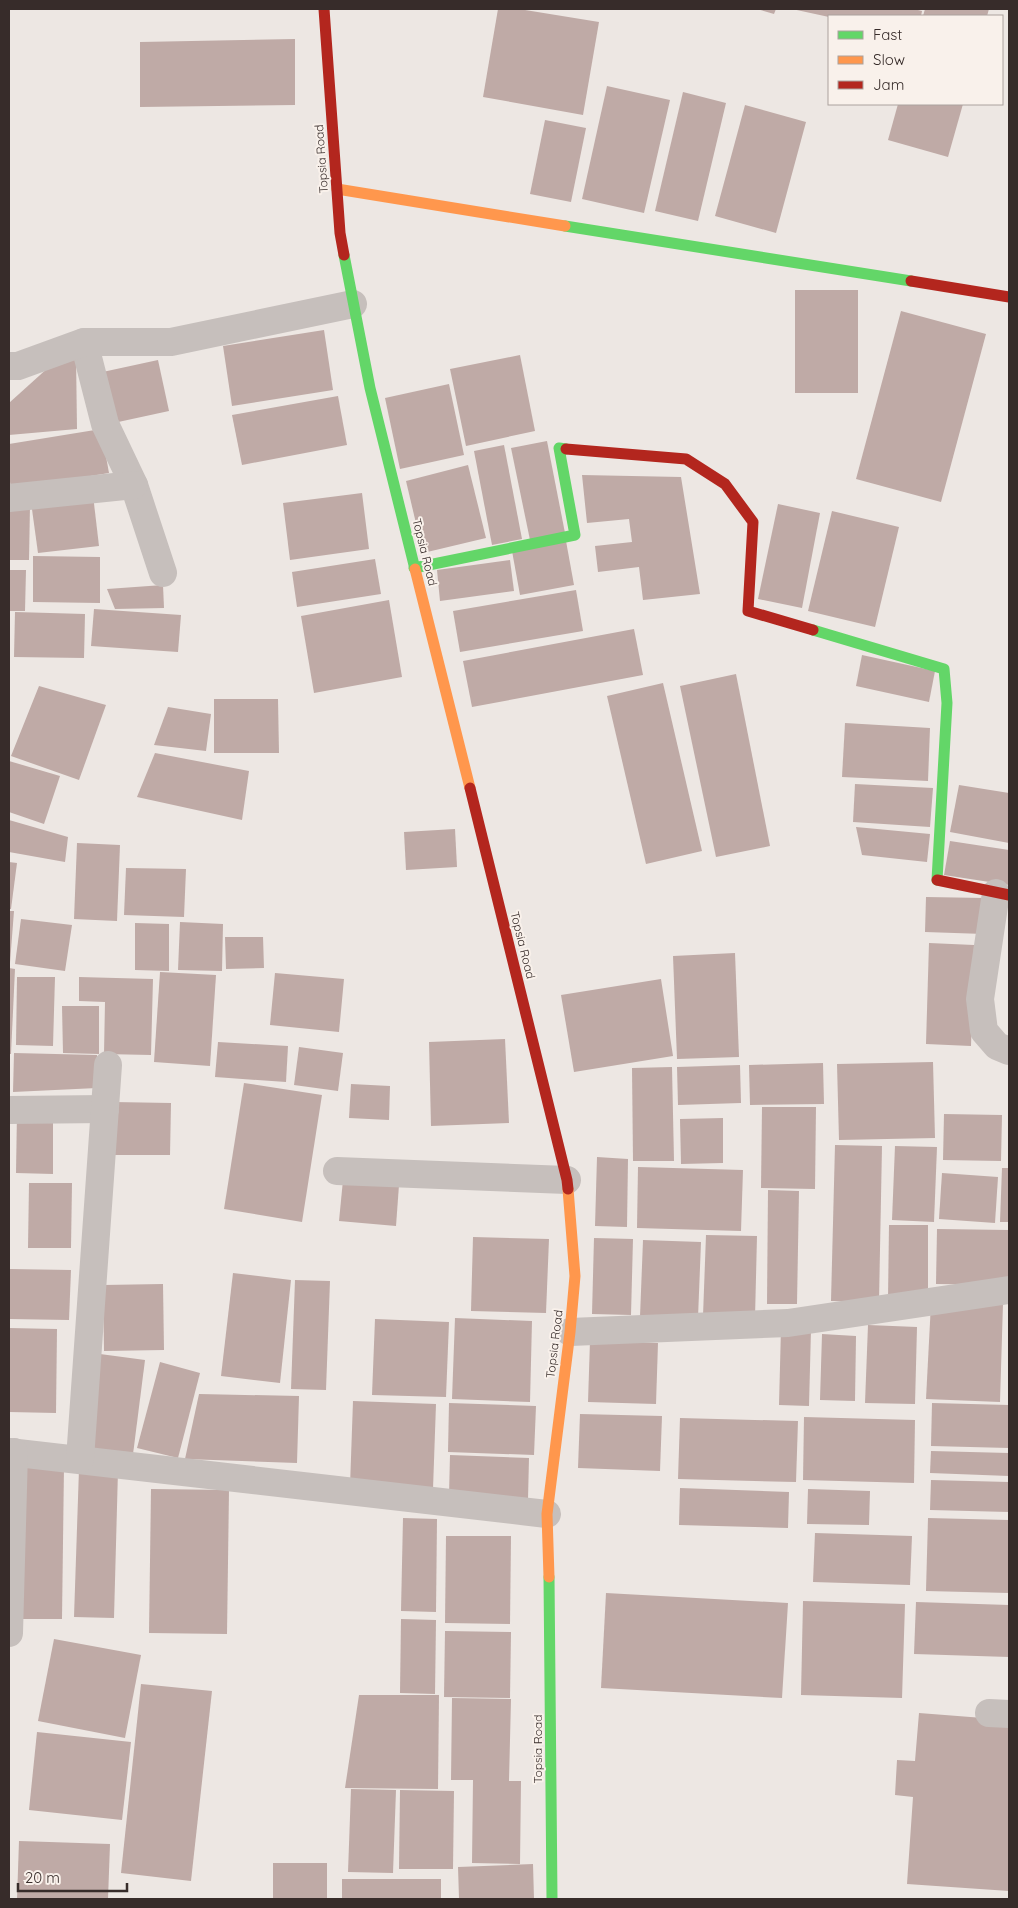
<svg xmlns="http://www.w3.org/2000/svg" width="1018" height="1908" viewBox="0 0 1018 1908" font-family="Quicksand,sans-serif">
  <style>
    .building { fill: #bfaaa6 }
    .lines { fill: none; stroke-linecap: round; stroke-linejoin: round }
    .street { stroke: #c6bfbc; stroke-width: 28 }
    .fast { stroke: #63d668; stroke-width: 11 }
    .slow { stroke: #ff974d; stroke-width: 11 }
    .jam { stroke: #b3261e; stroke-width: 11 }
    .labels { text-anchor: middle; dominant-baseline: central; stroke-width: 4; stroke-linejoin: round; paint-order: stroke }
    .street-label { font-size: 12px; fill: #372c2a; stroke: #f9f1eb }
  </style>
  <rect width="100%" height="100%" fill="#ede7e3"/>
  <g class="building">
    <polygon points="498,9 519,9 599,22 583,115 483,97"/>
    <polygon points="757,9 776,9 774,14"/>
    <polygon points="792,9 914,9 922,11 921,16 829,17"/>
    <polygon points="925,9 989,9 987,16 923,16"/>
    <polygon points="295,39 295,105 140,107 140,42"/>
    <polygon points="607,86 670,100 644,213 582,199"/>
    <polygon points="683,92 726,103 698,221 655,211"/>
    <polygon points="898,104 963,104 948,157 888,140"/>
    <polygon points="745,105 806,122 776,233 715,216"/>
    <polygon points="545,120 586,128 571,202 530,194"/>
    <rect x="795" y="290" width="63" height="103"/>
    <polygon points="901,311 986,334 941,502 856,479"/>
    <polygon points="324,330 333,390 232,406 223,346"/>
    <polygon points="520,355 535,431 466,446 450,369"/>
    <polygon points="76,356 77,429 9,435 9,403 60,357"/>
    <polygon points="158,360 169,411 109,424 98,373"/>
    <polygon points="449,384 464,455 400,469 385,398"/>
    <polygon points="338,396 347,445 242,465 232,415"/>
    <polygon points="101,429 109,473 11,489 9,475 9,444"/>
    <polygon points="547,441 565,533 530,540 511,448"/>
    <polygon points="504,445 522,539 492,545 474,451"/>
    <polygon points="468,465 486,538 423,553 406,481"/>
    <polygon points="582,475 681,477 700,594 643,600 639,567 598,572 595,546 632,542 629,519 587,523"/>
    <polygon points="362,493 369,549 290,560 283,503"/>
    <polygon points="93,495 99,546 38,553 31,502"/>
    <polygon points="9,504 30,505 29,560 9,560"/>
    <polygon points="778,504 820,513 802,608 758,599"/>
    <polygon points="832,511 899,527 875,627 808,611"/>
    <polygon points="566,541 574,585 520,595 512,551"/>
    <polygon points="33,556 100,557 100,603 33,602"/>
    <polygon points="375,559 381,594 297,607 292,572"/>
    <polygon points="510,560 514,591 440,601 437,570"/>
    <polygon points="9,570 26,570 25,611 9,611"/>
    <polygon points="163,585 164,608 115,609 107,589"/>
    <polygon points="576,590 583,631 460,652 453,611"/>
    <polygon points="389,600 402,677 314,693 301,616"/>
    <polygon points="94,609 181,615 178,652 91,646"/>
    <polygon points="15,612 85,614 84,658 14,657"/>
    <polygon points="634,629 643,675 472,707 463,661"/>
    <polygon points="862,655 935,671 929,702 856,686"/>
    <polygon points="736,674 770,846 716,857 680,686"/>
    <polygon points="663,683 702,851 646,864 607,696"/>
    <polygon points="39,686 106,705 79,780 11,756"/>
    <polygon points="214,699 278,699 279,753 214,753"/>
    <polygon points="168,707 211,714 206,751 154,745"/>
    <polygon points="845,723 930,728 928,781 842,777"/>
    <polygon points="155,753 249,771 242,820 137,797"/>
    <polygon points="9,761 60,776 44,824 9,812"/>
    <polygon points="855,784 933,788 930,827 853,822"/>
    <polygon points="959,785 1009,793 1009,843 950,832"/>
    <polygon points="9,820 68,837 65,862 9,852"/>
    <polygon points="856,827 930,834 927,862 862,855"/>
    <polygon points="455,829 457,867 406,870 404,832"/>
    <polygon points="950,841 1009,850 1009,885 944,875"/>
    <polygon points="77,843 120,845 117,921 74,919"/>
    <polygon points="9,862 17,863 11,909 9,909"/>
    <polygon points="126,868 186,869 184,917 124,915"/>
    <polygon points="926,897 985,898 984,934 925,932"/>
    <polygon points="9,911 14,911 10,963 9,963"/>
    <polygon points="21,919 72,925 65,971 15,964"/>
    <polygon points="180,922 223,924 222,971 178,970"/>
    <polygon points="135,923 169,924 169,971 135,970"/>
    <polygon points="225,937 263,937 264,968 226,969"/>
    <polygon points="929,943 974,945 971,1046 926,1044"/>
    <polygon points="735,953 739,1057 677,1059 673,956"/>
    <polygon points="9,968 15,969 11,1054 9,1054"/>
    <polygon points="160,972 216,975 210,1066 154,1062"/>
    <polygon points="275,973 344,979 339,1032 270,1025"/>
    <polygon points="17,977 55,977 53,1046 16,1045"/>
    <polygon points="79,977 153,979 151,1055 104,1054 105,1002 79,1001"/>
    <polygon points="661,979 673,1056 574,1072 561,995"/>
    <polygon points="62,1006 99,1006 99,1054 63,1053"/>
    <polygon points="505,1039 509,1123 431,1126 429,1042"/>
    <polygon points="218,1042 288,1046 286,1082 215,1077"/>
    <polygon points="299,1047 343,1053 338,1091 294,1085"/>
    <polygon points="14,1053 97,1055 97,1088 13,1092"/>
    <polygon points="933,1062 935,1138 839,1140 837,1064"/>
    <polygon points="823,1063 824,1104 750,1105 749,1065"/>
    <polygon points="740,1065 741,1103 678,1105 677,1067"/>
    <polygon points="672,1067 674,1161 633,1161 632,1068"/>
    <polygon points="244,1083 322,1095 302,1222 224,1209"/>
    <polygon points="351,1084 390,1086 389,1120 349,1118"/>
    <polygon points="113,1102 171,1103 170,1155 113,1155"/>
    <polygon points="762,1107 816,1107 815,1189 761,1188"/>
    <polygon points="17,1112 53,1113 53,1174 16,1173"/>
    <polygon points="944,1114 1002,1115 1001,1161 943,1160"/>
    <polygon points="723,1118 723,1163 681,1164 680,1119"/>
    <polygon points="835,1145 882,1146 879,1302 831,1301"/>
    <polygon points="895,1146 937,1147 934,1222 892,1220"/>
    <polygon points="597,1157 628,1159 627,1227 595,1226"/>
    <polygon points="638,1167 743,1170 741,1231 637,1228"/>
    <polygon points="1002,1168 1009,1168 1009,1222 1000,1222"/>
    <polygon points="942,1173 998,1177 995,1223 939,1219"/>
    <polygon points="343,1180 399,1185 396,1226 339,1221"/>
    <polygon points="29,1183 72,1183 71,1248 28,1248"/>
    <polygon points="768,1190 799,1191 797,1304 767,1304"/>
    <polygon points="889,1225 928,1225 928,1299 888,1299"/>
    <polygon points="937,1229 1009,1230 1009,1285 936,1284"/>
    <polygon points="706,1235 757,1236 755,1318 703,1316"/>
    <polygon points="473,1237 549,1239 546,1313 471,1311"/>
    <polygon points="594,1238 633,1239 631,1315 592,1314"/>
    <polygon points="643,1240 701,1242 698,1318 640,1317"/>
    <polygon points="9,1269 71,1270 69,1320 9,1319"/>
    <polygon points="233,1273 291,1280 280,1383 221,1376"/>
    <polygon points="295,1280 330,1281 326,1390 291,1389"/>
    <polygon points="163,1284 164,1350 104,1351 103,1285"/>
    <polygon points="931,1303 1003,1303 1000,1402 926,1399"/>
    <polygon points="455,1318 532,1321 530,1402 452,1399"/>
    <polygon points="375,1319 449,1322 446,1397 372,1395"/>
    <polygon points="868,1325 917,1327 915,1404 865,1403"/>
    <polygon points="9,1328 57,1329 56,1413 9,1412"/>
    <polygon points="781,1328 811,1329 809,1406 779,1405"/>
    <polygon points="822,1334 856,1336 855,1401 820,1400"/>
    <polygon points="590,1341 658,1343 656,1404 588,1402"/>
    <polygon points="100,1354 145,1360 132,1462 87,1456"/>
    <polygon points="160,1362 200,1373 178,1458 137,1448"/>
    <polygon points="199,1394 299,1396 297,1463 185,1459"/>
    <polygon points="353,1401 436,1404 433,1489 350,1486"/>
    <polygon points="449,1403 536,1406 534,1455 448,1452"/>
    <polygon points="932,1403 1009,1405 1009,1448 931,1446"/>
    <polygon points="580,1414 662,1416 660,1471 578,1468"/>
    <polygon points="804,1417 915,1420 914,1483 803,1480"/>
    <polygon points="680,1418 798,1421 796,1482 678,1479"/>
    <polygon points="931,1451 1009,1453 1009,1476 930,1473"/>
    <polygon points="450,1455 529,1458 528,1499 449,1496"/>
    <polygon points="24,1466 64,1466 62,1619 21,1619"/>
    <polygon points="79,1469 118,1470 114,1618 74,1617"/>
    <polygon points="931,1480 1009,1482 1009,1512 930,1510"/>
    <polygon points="680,1488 789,1492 788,1528 679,1525"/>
    <polygon points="151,1489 229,1490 227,1634 149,1633"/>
    <polygon points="808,1489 870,1491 869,1525 807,1524"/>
    <polygon points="403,1518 437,1519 436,1612 401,1611"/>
    <polygon points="928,1518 1009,1520 1009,1593 926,1591"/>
    <polygon points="815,1533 912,1536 910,1585 813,1582"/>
    <polygon points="446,1536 511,1536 510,1624 445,1623"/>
    <polygon points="606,1593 788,1603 782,1698 601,1688"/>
    <polygon points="803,1601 905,1604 902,1698 801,1695"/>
    <polygon points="916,1602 1009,1605 1009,1657 914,1654"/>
    <polygon points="401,1619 436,1620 435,1694 400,1693"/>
    <polygon points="445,1631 511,1632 510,1698 444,1697"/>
    <polygon points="54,1639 141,1655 125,1738 38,1721"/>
    <polygon points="141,1684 212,1691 191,1881 121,1873"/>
    <polygon points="359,1695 439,1695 438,1789 345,1788"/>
    <polygon points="452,1698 511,1699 509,1781 521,1781 520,1864 472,1863 473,1780 451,1780"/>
    <polygon points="919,1713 1009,1720 1009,1891 907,1884 913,1797 895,1795 897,1760 915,1761"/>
    <polygon points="37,1732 131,1742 122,1820 29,1810"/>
    <polygon points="351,1789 396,1790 393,1873 348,1872"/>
    <polygon points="400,1790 454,1791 453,1869 399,1869"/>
    <polygon points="19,1841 110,1844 108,1899 17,1899"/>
    <rect x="273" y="1863" width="54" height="36"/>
    <polygon points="533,1864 534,1899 459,1899 458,1867"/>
    <rect x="342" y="1879" width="99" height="20"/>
  </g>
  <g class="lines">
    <g class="street">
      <polyline points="84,342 105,424 134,485 163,573"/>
      <polyline points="9,366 18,366 84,342 171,342 353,304"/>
      <polyline points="9,498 134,485"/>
      <polyline points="996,893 980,999 984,1031 997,1046 1009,1051"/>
      <polyline points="9,1110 105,1109"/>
      <polyline points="337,1171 567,1180"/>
      <polyline points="570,1332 788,1323 1009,1290"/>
      <polyline points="9,1452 547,1514"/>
      <polyline points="80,1459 108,1065"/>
      <polyline points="9,1633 14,1452"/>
      <polyline points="989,1713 1009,1714"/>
    </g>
    <g class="fast">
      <polyline points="565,226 911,281"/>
      <polyline points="344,255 370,388 415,569"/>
      <polyline points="414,568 575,535 559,448 566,449"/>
      <polyline points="813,630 944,669 947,703 937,880"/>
      <polyline points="549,1577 552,1899"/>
    </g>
    <g class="slow">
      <polyline points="337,189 565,226"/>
      <polyline points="415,569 470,788"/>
      <polyline points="549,1577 547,1514 570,1332 575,1276 568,1189"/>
    </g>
    <g class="jam">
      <polyline points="324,9 340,233 344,255"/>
      <polyline points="911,281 1009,297"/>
      <polyline points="566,449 686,459 725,484 753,522 748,611 813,630"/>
      <polyline points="470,788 567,1180 568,1189"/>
      <polyline points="937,880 1009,895"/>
    </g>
  </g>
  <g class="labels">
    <g class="street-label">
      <text transform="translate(321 159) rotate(-94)">Topsia Road</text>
      <text transform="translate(425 552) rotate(76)">Topsia Road</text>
      <text transform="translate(523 945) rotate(76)">Topsia Road</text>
      <text transform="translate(554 1344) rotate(-83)">Topsia Road</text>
      <text transform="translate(537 1749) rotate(-90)">Topsia Road</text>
    </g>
  </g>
  <rect width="1018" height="1908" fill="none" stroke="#372c2a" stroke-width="20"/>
  <rect x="828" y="15" width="175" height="90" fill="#f9f1eb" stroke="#aba29e"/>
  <rect x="838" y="31" width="25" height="8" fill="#63d668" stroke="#aba29e"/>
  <text x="873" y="40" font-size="15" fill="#372c2a">Fast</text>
  <rect x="838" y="56" width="25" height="8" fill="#ff974d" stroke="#aba29e"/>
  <text x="873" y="65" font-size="15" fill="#372c2a">Slow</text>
  <rect x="838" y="81" width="25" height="8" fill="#b3261e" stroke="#aba29e"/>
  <text x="873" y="90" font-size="15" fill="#372c2a">Jam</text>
  <path d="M18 1883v8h109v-8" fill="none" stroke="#372c2a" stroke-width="2.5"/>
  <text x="25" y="1883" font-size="15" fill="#372c2a" stroke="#f9f1eb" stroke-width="4" paint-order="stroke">20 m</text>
</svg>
